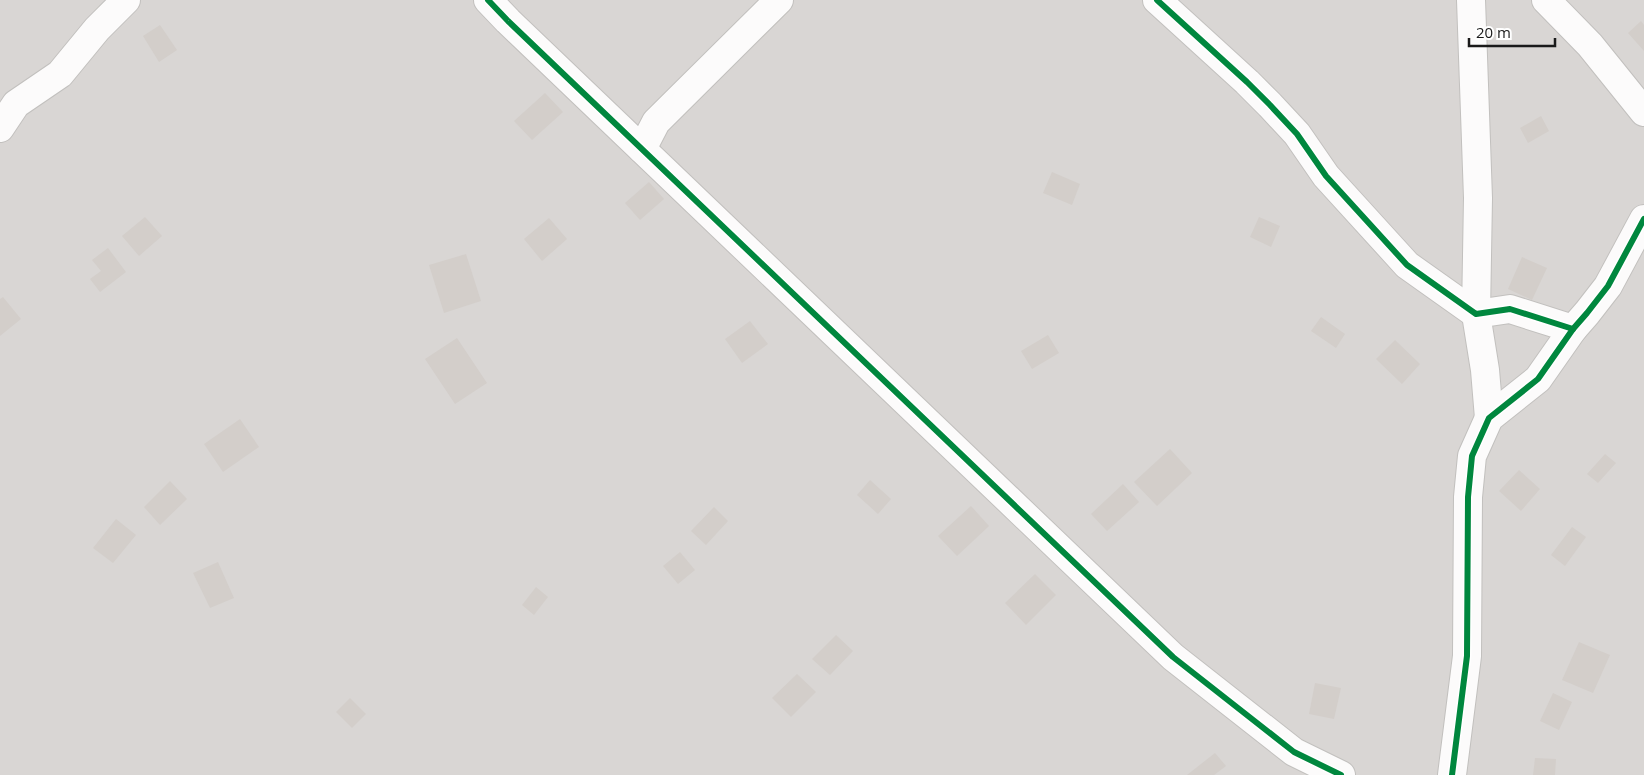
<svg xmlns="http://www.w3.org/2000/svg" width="1644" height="775" viewBox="0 0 1644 775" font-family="'Open Sans',sans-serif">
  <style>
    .residential { fill: #d9d6d4 }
    .building { fill: #d3ceca }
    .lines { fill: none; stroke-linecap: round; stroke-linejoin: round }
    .minor-casing { stroke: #c2c0be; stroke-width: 30 }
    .minor { stroke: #fcfbfb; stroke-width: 28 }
    .cycleway-casing { stroke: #fff; stroke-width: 9 }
    .cycleway { stroke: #00873e; stroke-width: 6 }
  </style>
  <rect width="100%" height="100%" fill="#eae6e2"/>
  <rect class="residential" x="0" y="0" width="1644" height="775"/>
  <g class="building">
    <polygon points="1641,21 1644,25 1644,51 1628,33"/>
    <polygon points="160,25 177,50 159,62 143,36"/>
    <polygon points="545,93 563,112 532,140 514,121"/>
    <polygon points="1541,116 1549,131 1528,143 1520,128"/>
    <polygon points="1052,172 1080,184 1072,205 1043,193"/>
    <polygon points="649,182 664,199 640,220 625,203"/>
    <polygon points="145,217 162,236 139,256 122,236"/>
    <polygon points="1259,217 1280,226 1271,247 1250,237"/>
    <polygon points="549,218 567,239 542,261 524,239"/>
    <polygon points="108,248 126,272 100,292 90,279 101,271 92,260"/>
    <polygon points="466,254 481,301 444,313 429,265"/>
    <polygon points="1522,257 1547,268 1532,300 1508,289"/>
    <polygon points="3,297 21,319 0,336 0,299"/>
    <polygon points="1321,317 1345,334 1336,348 1311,331"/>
    <polygon points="750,321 768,344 742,363 725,339"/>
    <polygon points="1048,335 1059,353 1032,369 1021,351"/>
    <polygon points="457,338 487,383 455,404 425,359"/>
    <polygon points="1395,340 1420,364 1402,384 1376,359"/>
    <polygon points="240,419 259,447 223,472 204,444"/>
    <polygon points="1170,449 1192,473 1157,506 1134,482"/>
    <polygon points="1605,454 1616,463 1598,483 1587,474"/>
    <polygon points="1519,470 1540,489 1521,511 1499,491"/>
    <polygon points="870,480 891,499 878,514 857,495"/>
    <polygon points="170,481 187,499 160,525 144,507"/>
    <polygon points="1123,484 1139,502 1107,531 1091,514"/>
    <polygon points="971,506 989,526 957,556 938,536"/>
    <polygon points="714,507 728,521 706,545 691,531"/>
    <polygon points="116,519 136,535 113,563 93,548"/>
    <polygon points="1572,527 1586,537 1565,566 1551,555"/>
    <polygon points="680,552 695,570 678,584 663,566"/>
    <polygon points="218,562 234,598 210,608 193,573"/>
    <polygon points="1035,574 1056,595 1026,625 1005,603"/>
    <polygon points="536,587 548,597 534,615 522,605"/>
    <polygon points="836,635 853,651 830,675 812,659"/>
    <polygon points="1579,642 1610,655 1593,693 1562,680"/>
    <polygon points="797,674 816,692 791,717 772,698"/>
    <polygon points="1315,683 1341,688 1334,719 1309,714"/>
    <polygon points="1553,693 1572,702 1559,730 1540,721"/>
    <polygon points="350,698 366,714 352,728 336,712"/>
    <polygon points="1215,753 1226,766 1214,775 1187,775"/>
    <polygon points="1535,758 1556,759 1555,775 1533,775"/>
  </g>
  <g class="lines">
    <defs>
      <g id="minor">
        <polyline points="488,0 508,21 1173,657 1294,752 1341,775"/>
        <polyline points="1157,0 1247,82 1270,105 1297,134 1326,176 1407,265 1476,314 1510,309 1573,329"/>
        <polyline points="1471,0 1478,198 1476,314 1485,370 1489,418"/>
        <polyline points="1546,0 1590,45 1644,112"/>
        <polyline points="0,128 16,104 60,74 97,29 126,0"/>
        <polyline points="642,149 656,122 779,0"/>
        <polyline points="1452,775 1467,656 1468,497 1472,456 1489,418 1538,379 1573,329 1587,313 1608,286 1644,219"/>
      </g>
    </defs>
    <use href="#minor" class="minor-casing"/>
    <use href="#minor" class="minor"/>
    <defs>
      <g id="cycleway">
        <polyline points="488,0 508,21 1173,657 1294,752 1341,775"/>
        <polyline points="1157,0 1247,82 1270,105 1297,134 1326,176 1407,265 1476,314 1510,309 1573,329"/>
        <polyline points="1452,775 1467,656 1468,497 1472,456 1489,418 1538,379 1573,329 1587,313 1608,286 1644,219"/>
      </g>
    </defs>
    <use href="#cycleway" class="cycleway-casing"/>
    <use href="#cycleway" class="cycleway"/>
  </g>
  <path d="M1469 38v8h86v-8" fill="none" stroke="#1a1a1a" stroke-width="2.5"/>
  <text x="1476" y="38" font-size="15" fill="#1a1a1a" stroke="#ffffff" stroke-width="4" paint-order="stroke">20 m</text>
</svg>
